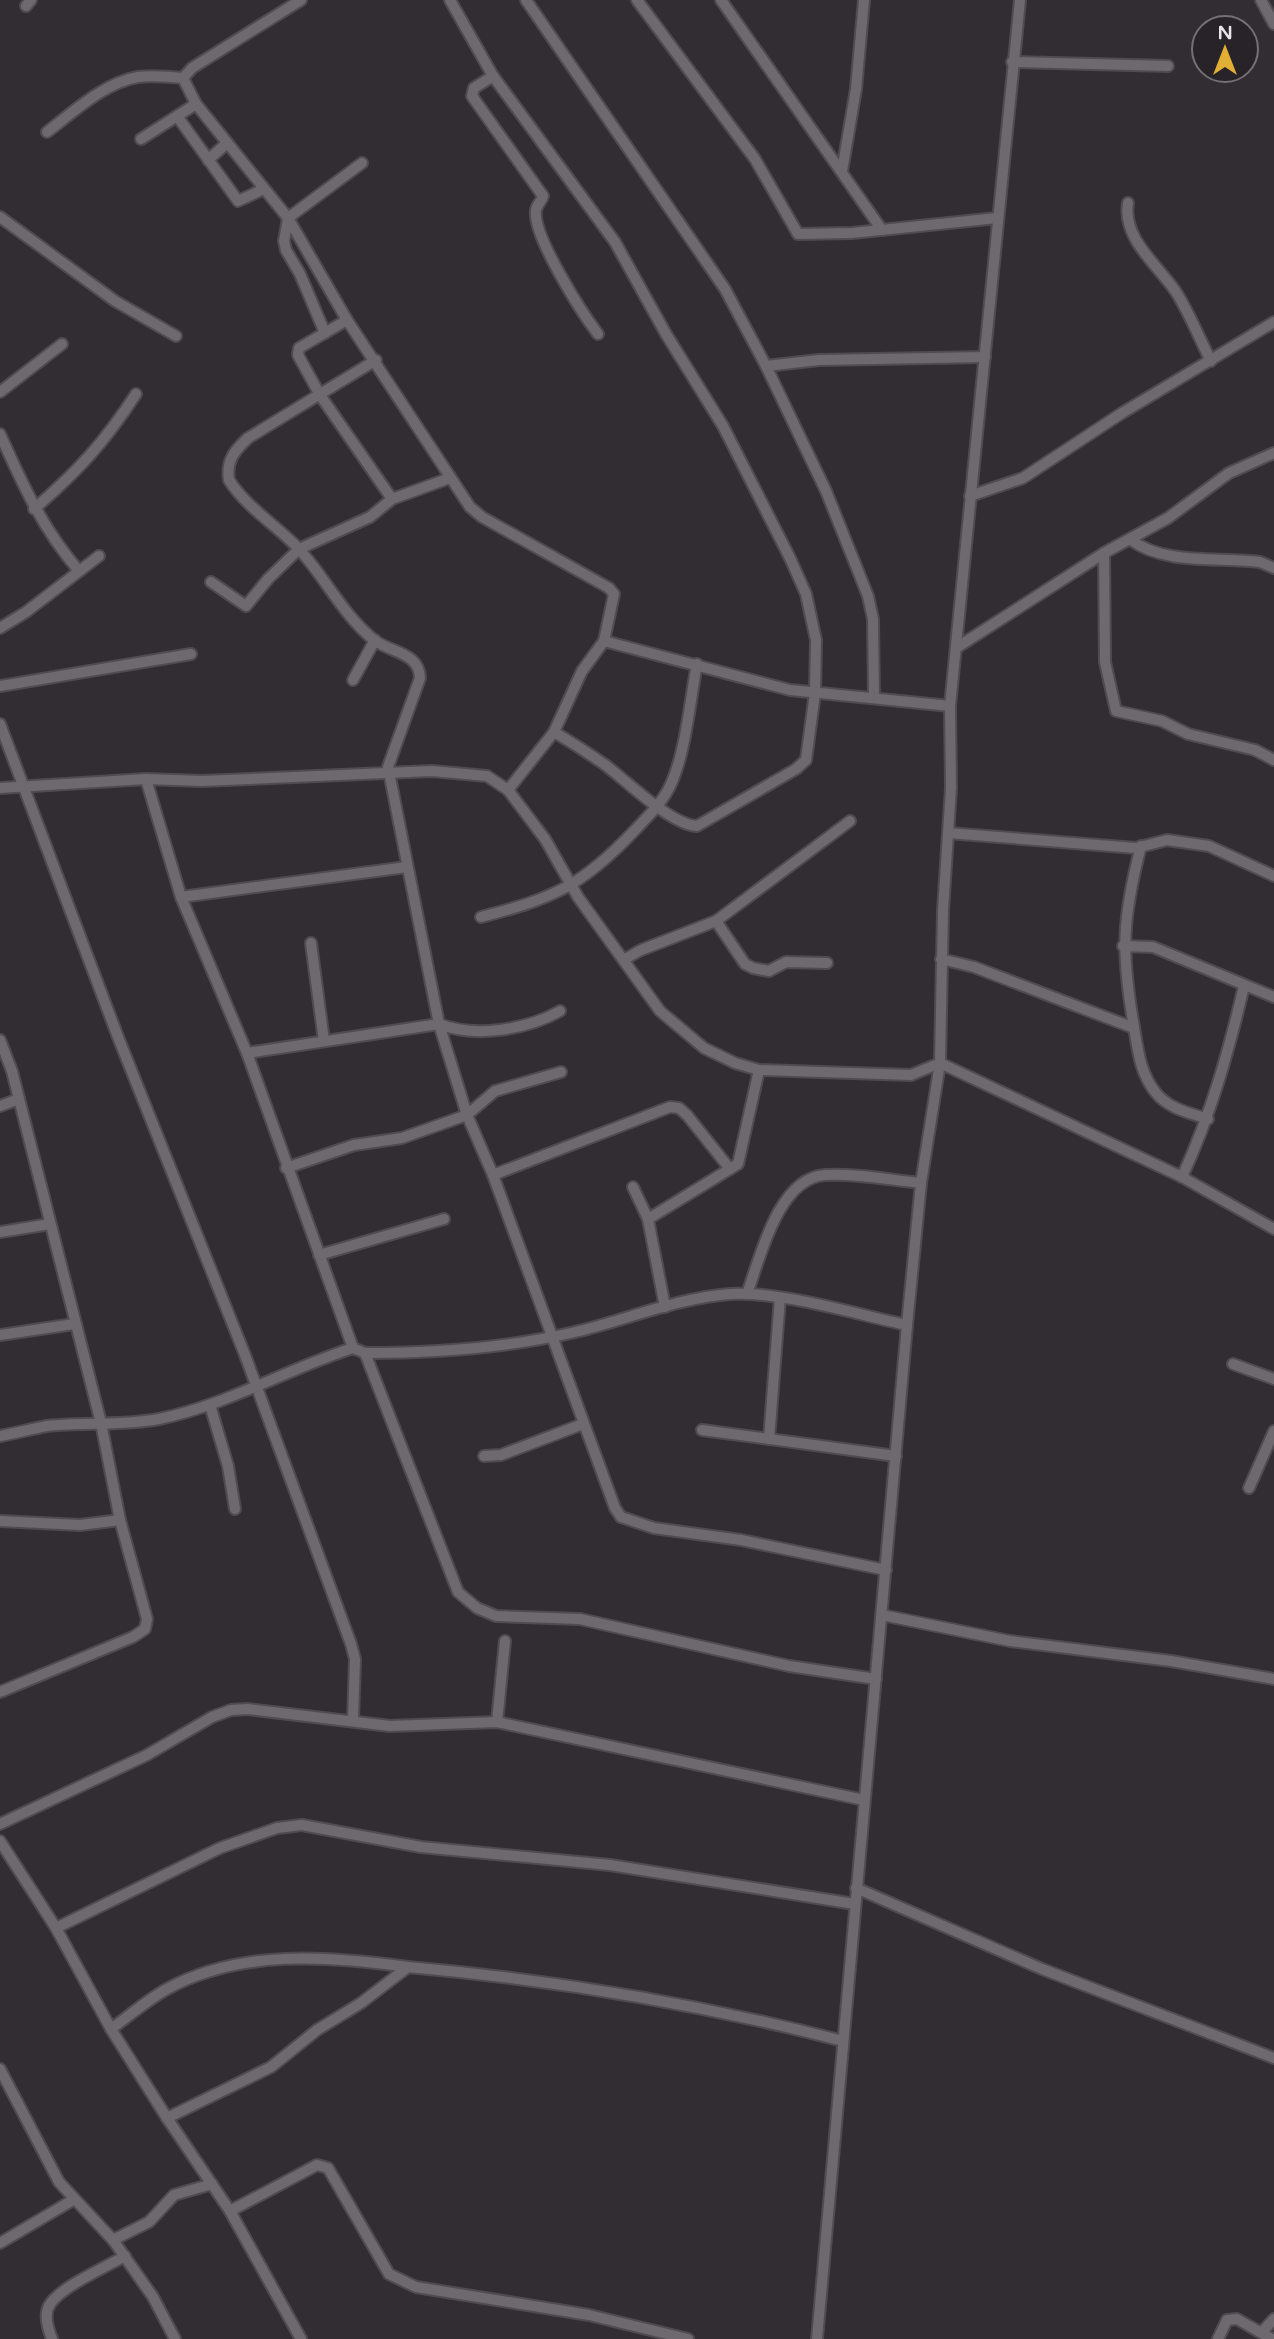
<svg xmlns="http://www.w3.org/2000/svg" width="1274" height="2339" viewBox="0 0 1274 2339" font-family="'Varela Round',sans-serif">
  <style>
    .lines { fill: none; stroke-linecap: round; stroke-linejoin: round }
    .street-casing { stroke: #4f4b4f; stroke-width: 14 }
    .street { stroke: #6d696e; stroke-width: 10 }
  </style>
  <rect width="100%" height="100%" fill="#312d32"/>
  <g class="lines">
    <defs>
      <g id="street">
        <polyline points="301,0 192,68 183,78 196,104 288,218 347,320 470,507 482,517 609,588 614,594 604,641 582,671 554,732 508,790"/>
        <path d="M450 0 493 76 615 242 666 334 723 426 790 558 806 594 816 640 815 693 806 760 796 769 697 826C671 825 627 781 604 764 588 753 571 742 554 732"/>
        <polyline points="526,0 725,289 766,366 826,491 868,596 873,619 874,697"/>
        <polyline points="637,0 755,159 798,234 852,233 997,218"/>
        <polyline points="721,0 882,230"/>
        <polyline points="1261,0 1274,24"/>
        <polyline points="26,6 31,0"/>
        <polyline points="1012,62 1168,66"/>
        <path d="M493 76 474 88 472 96 543 196C542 201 537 204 536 210 532 235 582 313 598 334"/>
        <polyline points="177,116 238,201 264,189"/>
        <path d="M47 132C72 113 105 82 138 77 152 75 168 77 183 78"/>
        <polyline points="141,139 196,104"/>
        <polyline points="208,160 227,143"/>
        <polyline points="842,171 856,89 864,0"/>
        <path d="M1128 203C1122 239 1159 266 1176 292 1190 314 1199 338 1211 361"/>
        <polyline points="0,217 115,301 176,336"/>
        <polyline points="347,320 299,348 298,355 320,395 392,499"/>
        <polyline points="325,333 300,274 286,250 284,241 288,218 362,163"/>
        <path d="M376 360 248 438C234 451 226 461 229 480 246 507 276 525 298 548 325 577 342 614 374 640 391 653 419 652 420 678L388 767 439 1024 467 1115 493 1175 615 1508 621 1517 654 1528 741 1540 886 1570"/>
        <polyline points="766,366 819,360 985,357"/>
        <polyline points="0,392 62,344"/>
        <path d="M0 434C23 485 42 528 79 571"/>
        <polyline points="970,496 1023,478 1122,413 1274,322"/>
        <path d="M34 509C78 471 104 443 136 394"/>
        <path d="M1131 540C1164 565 1219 557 1260 562L1274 568"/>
        <polyline points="1104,553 1105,662 1116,711 1162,721 1188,734 1255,750 1274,760"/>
        <polyline points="211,582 246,606 268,579 299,549 370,517 392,499 450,478"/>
        <polyline points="0,628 26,612 99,556"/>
        <polyline points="604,641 790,690 950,706"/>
        <polyline points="956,648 1104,553 1168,518 1229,473 1274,453"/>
        <polyline points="353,680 375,640"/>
        <polyline points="0,686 191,654"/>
        <polyline points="0,724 118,1037 245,1355 351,1644 355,1659 353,1720"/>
        <polyline points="146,779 181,897 247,1053 353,1348 365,1353 458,1592 477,1608 496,1616 580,1619 789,1666 876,1679"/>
        <polyline points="0,788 146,779 202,781 432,771 487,776 508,790 545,839 578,897 660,1011 704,1048 735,1063 759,1070 911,1075 940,1063 1182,1177 1274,1229"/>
        <polyline points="948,833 1136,848 1167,840 1209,846 1274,876"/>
        <path d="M1141 846C1122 919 1121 953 1134 1027 1138 1051 1140 1073 1156 1093 1169 1109 1190 1113 1208 1119"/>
        <polyline points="181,897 407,867"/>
        <path d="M481 917C554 898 582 886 635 830 649 815 663 802 671 784 686 751 690 700 697 664"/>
        <polyline points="716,921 745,964 753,968 769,971 786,962 827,963"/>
        <polyline points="311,943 324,1041"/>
        <polyline points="1123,946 1153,947 1274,997"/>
        <polyline points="625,959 641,950 716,921 850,821"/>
        <polyline points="941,959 974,967 1134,1028"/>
        <polyline points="0,1040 12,1071 101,1423 120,1520 147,1619 145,1629 133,1637 0,1692"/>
        <path d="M247 1053 439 1024C475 1038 526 1030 560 1011"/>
        <polyline points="0,1106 19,1099"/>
        <polyline points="286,1168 354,1145 402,1138 467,1115 495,1091 561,1072"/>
        <polyline points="493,1175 670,1107 679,1108 687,1115 730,1169"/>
        <path d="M1182 1177C1211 1114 1228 1054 1244 986"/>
        <polyline points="633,1187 648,1219 665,1307"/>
        <polyline points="648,1219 738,1164 759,1070"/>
        <polyline points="0,1232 50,1224"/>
        <polyline points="319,1255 444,1219"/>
        <path d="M747 1294C760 1258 778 1178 825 1175 856 1173 890 1180 921 1183"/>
        <polyline points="0,1335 74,1324"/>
        <path d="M365 1353C435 1353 507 1348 575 1332 626 1320 677 1298 730 1294 781 1291 855 1314 907 1325"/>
        <polyline points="1233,1364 1274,1379"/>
        <polyline points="210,1405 228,1466 235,1509"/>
        <polyline points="702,1430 896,1456"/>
        <path d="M0 1436C16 1433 31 1429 47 1426 84 1422 122 1426 159 1419 227 1405 287 1369 353 1348"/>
        <polyline points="769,1439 780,1298"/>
        <polyline points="484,1456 501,1455 583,1424"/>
        <polyline points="1249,1488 1274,1431"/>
        <polyline points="0,1521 80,1525 120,1520"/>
        <polyline points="882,1615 1010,1641 1171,1661 1274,1679"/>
        <polyline points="497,1722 505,1641"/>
        <polyline points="0,1824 147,1755 212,1717 231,1710 247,1709 390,1726 497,1722 864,1800"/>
        <polyline points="0,1841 56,1928 111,2029 167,2118"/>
        <polyline points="856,1888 1042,1969 1274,2058"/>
        <polyline points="56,1928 220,1848 277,1828 302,1825 421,1847 610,1865 855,1904"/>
        <path d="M111 2029C129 2016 147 2000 167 1989 240 1949 329 1956 408 1967"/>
        <polyline points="0,2069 59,2182 113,2240 153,2297 175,2339"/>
        <polyline points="230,2211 317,2165 328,2168 389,2274 416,2287 589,2315 688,2339"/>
        <polyline points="113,2240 149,2222 174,2195 212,2184"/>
        <polyline points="0,2243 73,2200"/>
        <polyline points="1262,2332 1274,2319"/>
        <path d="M52 2339C48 2329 44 2315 49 2306 58 2288 106 2267 125 2256"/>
        <path d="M301 2339 230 2211 167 2118 271 2067 317 2030 361 2003 408 1967C555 1980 700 2004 843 2041"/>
        <polyline points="817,2339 907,1325 921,1183 940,1063 943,910 951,788 950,706 1020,0"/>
        <polyline points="1218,2339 1227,2320 1237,2319 1272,2339"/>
      </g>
    </defs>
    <use href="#street" class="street-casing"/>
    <use href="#street" class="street"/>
  </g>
  <g transform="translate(1225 49)"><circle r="33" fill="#272328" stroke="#747175" stroke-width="2"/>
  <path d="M0-5L12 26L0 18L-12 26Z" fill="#e1af34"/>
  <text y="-10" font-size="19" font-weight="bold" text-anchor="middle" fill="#e8e5e8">N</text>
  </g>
</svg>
